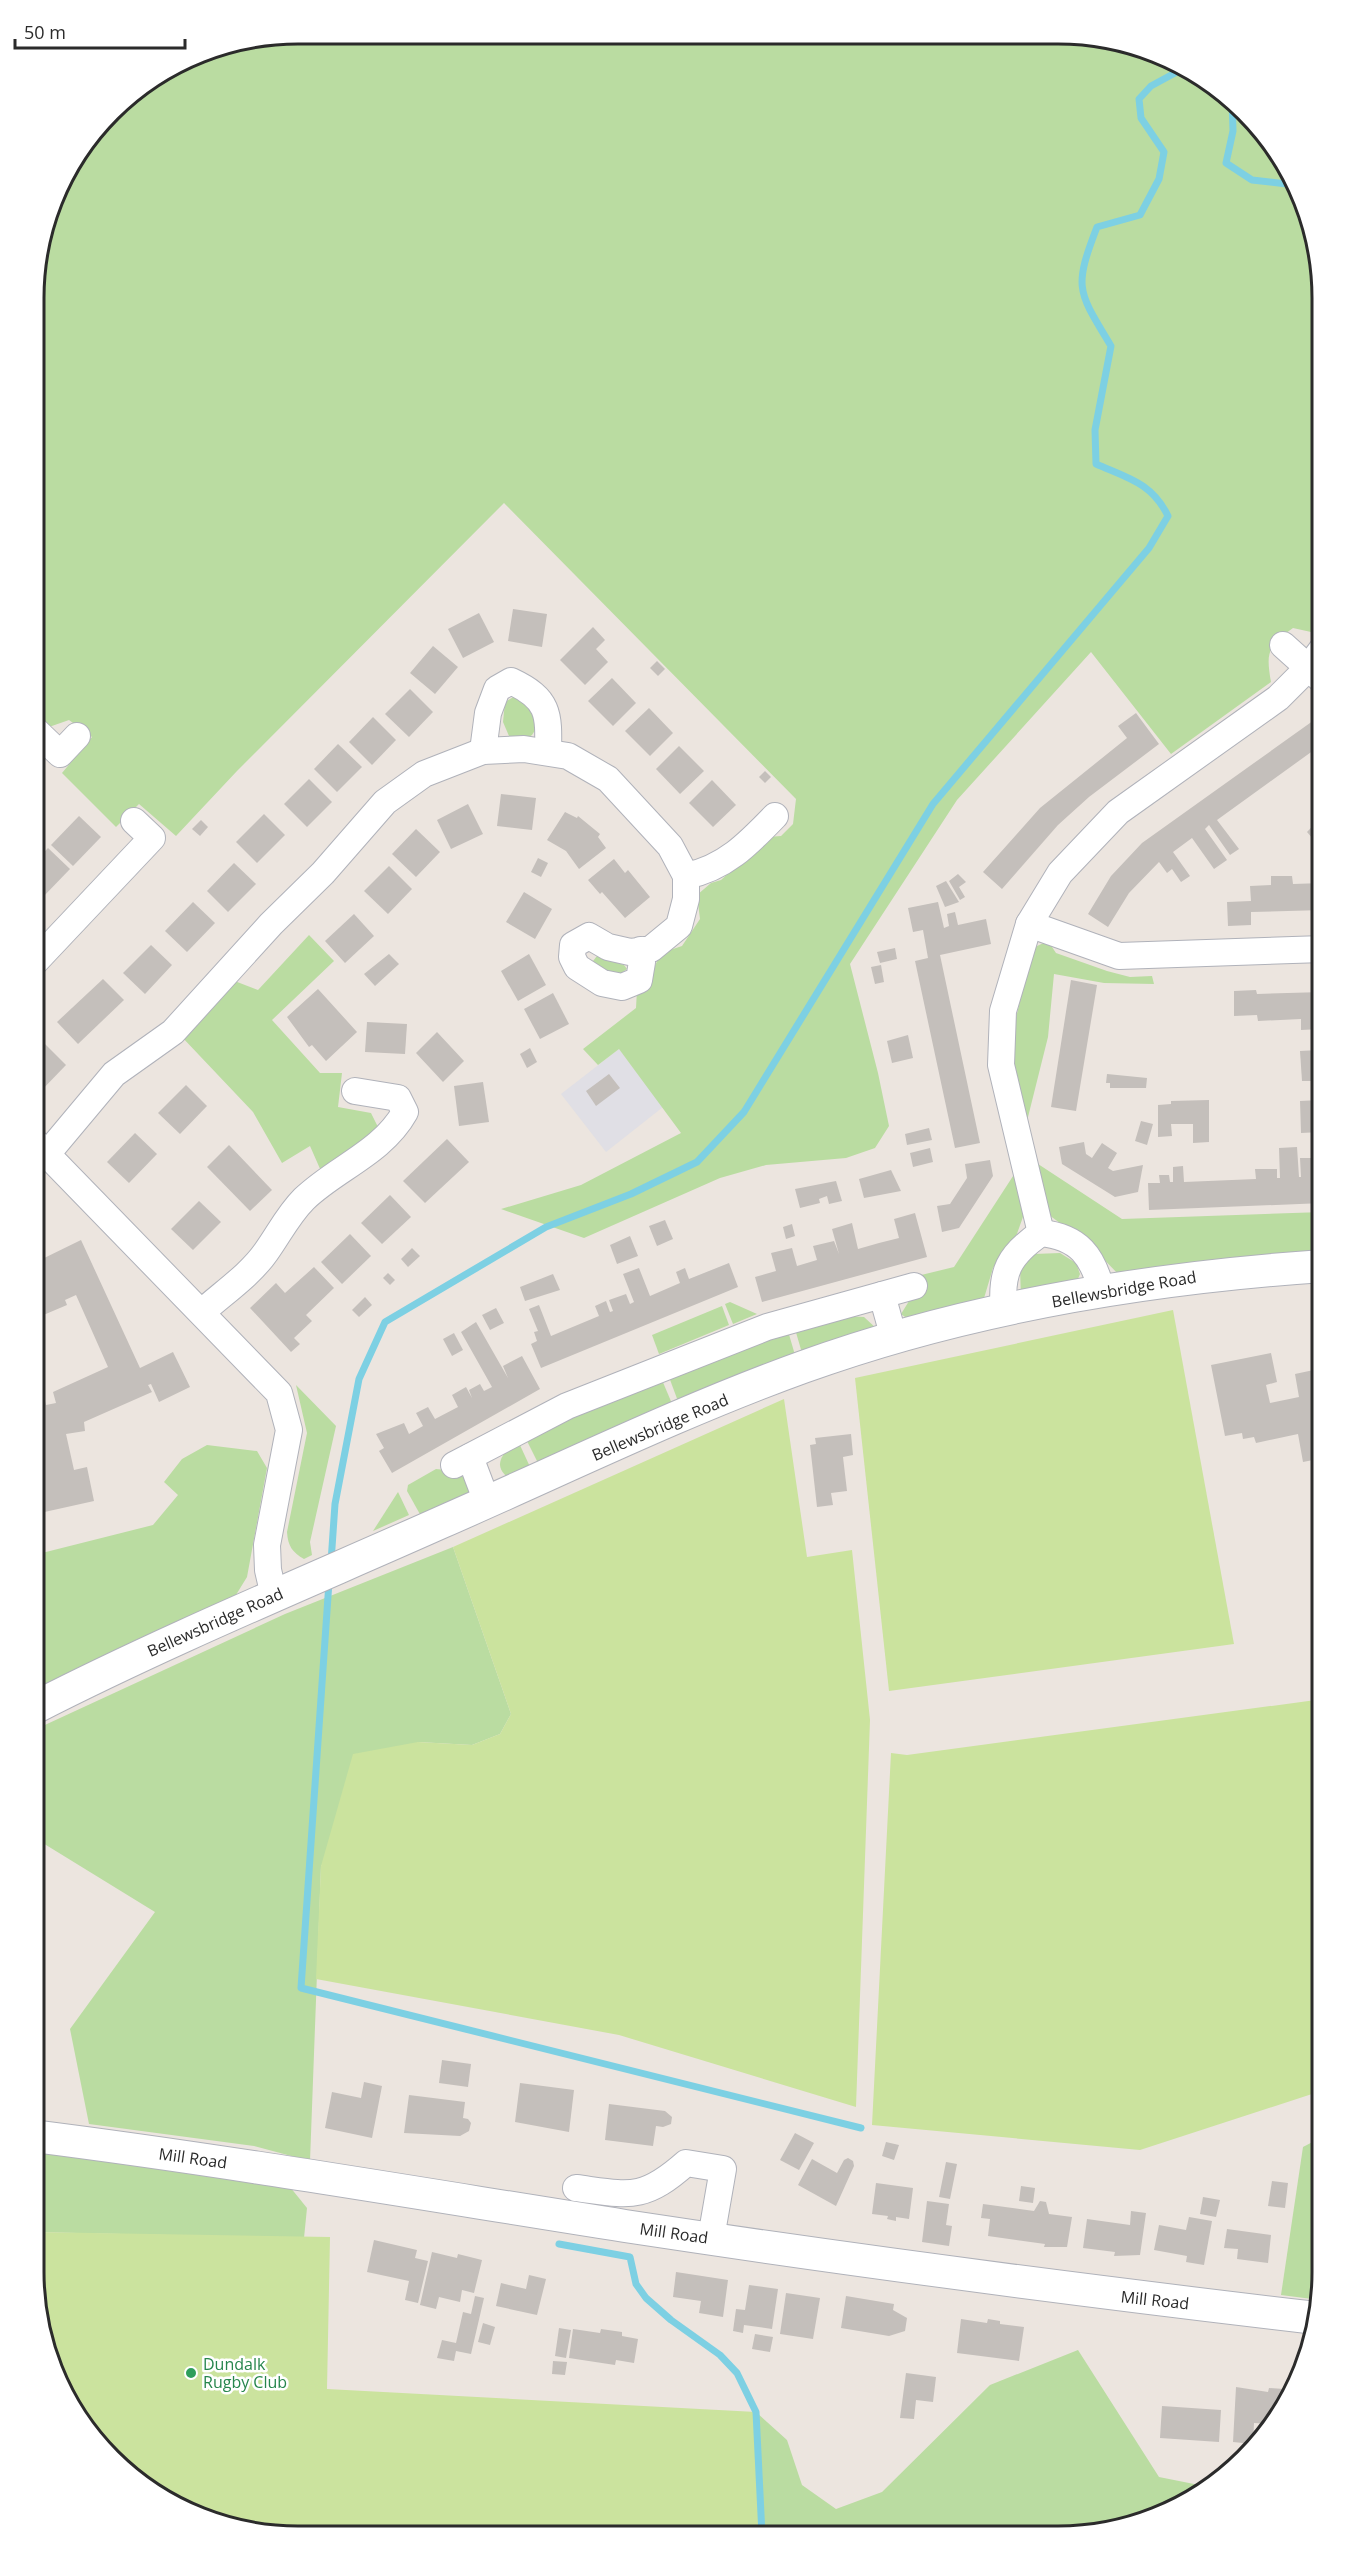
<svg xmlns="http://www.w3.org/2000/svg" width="1356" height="2569" viewBox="0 0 1356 2569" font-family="'Open Sans',sans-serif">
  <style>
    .industrial { fill: #e0dfe5 }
    .green { fill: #badca1 }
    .pitch { fill: #cbe39e }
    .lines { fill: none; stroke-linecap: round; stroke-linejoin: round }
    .stream { stroke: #7dd0e3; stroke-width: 7 }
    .building { fill: #c4bfbb }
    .minor-casing { stroke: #b0b2ba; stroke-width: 28 }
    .tertiary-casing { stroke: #b0b2ba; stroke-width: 34 }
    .minor { stroke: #fff; stroke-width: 26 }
    .tertiary { stroke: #fff; stroke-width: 32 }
    .leisure-dot { fill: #2e9e5b; stroke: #fff; stroke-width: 2 }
    .labels { text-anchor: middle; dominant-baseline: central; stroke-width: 5; stroke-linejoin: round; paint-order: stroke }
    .street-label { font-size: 16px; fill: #2b2b2b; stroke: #fff }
    .leisure-label { font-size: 16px; fill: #27864d; stroke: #fff; text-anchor: start }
    .rim { fill: none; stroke: #2b2b2b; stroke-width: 3 }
  </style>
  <rect width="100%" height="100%" fill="#ece5df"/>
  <polygon class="industrial" points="619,1049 663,1107 606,1152 561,1094"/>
  <g class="green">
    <path d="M297 33 1110 38 1175 60 1233 98 1278 150 1309 212 1323 297V630L1320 634 1293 628C1267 646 1266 653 1271 682L1171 754 1091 652 957 800 850 964 878 1073 889 1126 875 1148 846 1158 766 1165 720 1178 584 1238 501 1209 581 1185 681 1133 619 1049 598 1065 583 1049 636 1008 637 990 651 974 661 953 682 946 700 919 697 895 711 883 721 880 768 837 781 836 793 824 796 799 504 503 237 771 176 836 139 804 116 827 62 773 92 737 69 720 49 727 35 718V263L60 180 123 99 196 53Z"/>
    <polygon points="515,696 528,700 539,724 532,735 523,741 509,736 503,722 505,702"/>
    <polygon points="1323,697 1323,724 1311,708"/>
    <polygon points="309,935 334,961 272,1020 320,1073 342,1073 338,1107 371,1113 378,1127 368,1140 321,1171 310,1146 282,1163 253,1112 181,1036 232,980 258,990"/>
    <polygon points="1048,941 1056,953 1107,971 1130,977 1152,976 1154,984 1104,983 1054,974 1048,1037 1026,1125 1013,1056 1015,1022 1031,954 1037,946"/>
    <polygon points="597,956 624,965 627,969 620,974 594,968 593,961"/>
    <polygon points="1035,1162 1122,1219 1323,1212 1323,1258 1121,1277 1090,1245 1049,1215"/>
    <polygon points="1015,1173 1024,1214 1014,1242 993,1268 982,1305 912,1322 901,1314 914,1293 913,1277 954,1267"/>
    <polygon points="1060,1253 1076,1263 1080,1274 1075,1286 1021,1298 1020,1268 1034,1254"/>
    <polygon points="730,1302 757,1314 733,1324 725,1304"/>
    <polygon points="722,1306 729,1325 659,1354 652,1335"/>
    <polygon points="845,1316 864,1317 878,1330 802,1353 795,1329"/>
    <polygon points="788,1331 795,1355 679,1404 669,1377"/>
    <polygon points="662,1380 673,1406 539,1465 526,1439 574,1415"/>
    <path d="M296 1385 336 1426 310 1542 312 1555 304 1559C292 1552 288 1546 287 1532L307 1433Z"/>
    <path d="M519 1443 531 1469 509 1478C491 1466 503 1450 519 1443Z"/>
    <polygon points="207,1445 257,1451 267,1468 247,1577 231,1603 34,1690 34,1555 153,1525 178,1495 164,1482 182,1459"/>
    <path d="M436 1469C450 1470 460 1472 469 1483V1493L421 1516 407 1491 408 1485Z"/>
    <polygon points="398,1492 409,1515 373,1531"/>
    <polygon points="453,1547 511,1714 500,1734 472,1745 418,1742 321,1866 310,2161 254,2146 89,2124 70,2029 155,1912 33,1837 34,1730 285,1614"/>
    <polygon points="1322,2137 1322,2289 1320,2300 1281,2295 1303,2147"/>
    <polygon points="33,2147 286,2182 307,2208 304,2238 33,2232"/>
    <polygon points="1078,2350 1159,2477 1209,2487 1144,2522 1059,2536 762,2535 756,2412 787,2440 802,2485 836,2509 882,2492 990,2385"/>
  </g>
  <g class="pitch">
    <polygon points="1173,1310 1234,1644 889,1691 855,1378"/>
    <polygon points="784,1399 807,1557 852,1550 870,1720 856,2107 619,2035 316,1979 321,1866 353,1754 418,1742 472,1745 500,1734 511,1714 453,1547"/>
    <polygon points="1323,1699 1322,2069 1312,2094 1140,2150 872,2125 891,1753 907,1755"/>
    <polygon points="33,2232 330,2237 327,2389 756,2412 762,2535 262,2534 181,2509 123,2471 78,2419 47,2357 33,2272"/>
  </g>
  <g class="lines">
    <g class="stream">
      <polyline points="1232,98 1233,131 1226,163 1252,180 1295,185"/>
      <path d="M331 1562 335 1504 359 1379 385 1322 546 1227 631 1194 697 1162 744 1112 933 804 1149 548 1168 516C1152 483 1128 478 1096 464L1095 430 1111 346C1078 291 1073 289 1097 227L1140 215 1159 179 1164 152 1141 118 1139 99 1151 86 1186 67"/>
      <polyline points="329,1582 301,1988 861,2128"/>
      <polyline points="559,2244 630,2257 636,2284 646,2298 671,2320 720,2355 737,2373 756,2412 762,2535"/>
    </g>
  </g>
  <g class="building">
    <polygon points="513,609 547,614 542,647 508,641"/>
    <polygon points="479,613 494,642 463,658 448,629"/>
    <polygon points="593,627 605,640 596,649 608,662 585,685 560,660"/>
    <polygon points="433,646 458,667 435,694 410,673"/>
    <polygon points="657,661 665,669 658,676 650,668"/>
    <polygon points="612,678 636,703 613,726 588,701"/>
    <polygon points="410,689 433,712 409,737 385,714"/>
    <polygon points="649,708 673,733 650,756 625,731"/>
    <polygon points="1136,713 1159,744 1089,797 1058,825 1002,889 983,872 1040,808 1127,738 1118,726"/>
    <polygon points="373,717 396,740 372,765 349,742"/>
    <polygon points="1317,718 1323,726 1323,760 1314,750 1217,820 1239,849 1230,855 1209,825 1205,829 1227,860 1214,869 1192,838 1173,852 1190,876 1181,882 1172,869 1167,873 1159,862 1129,893 1108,927 1088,914 1111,876 1142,843"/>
    <polygon points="338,744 362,767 337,792 314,769"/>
    <polygon points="679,746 704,771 680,794 656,769"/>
    <polygon points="765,771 771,777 765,783 759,777"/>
    <polygon points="309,779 332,802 307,827 284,804"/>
    <polygon points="712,780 736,805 713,827 689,803"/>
    <polygon points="501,794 536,798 532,830 497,826"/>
    <polygon points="468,804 483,834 451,849 437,820"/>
    <polygon points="565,812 577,818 578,816 600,834 598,837 606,848 579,869 566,851 547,840"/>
    <polygon points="264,814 285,835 257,863 236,842"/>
    <polygon points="1323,815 1323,844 1320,847 1307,832"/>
    <polygon points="79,816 101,837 73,866 51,845"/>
    <polygon points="201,820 208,827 200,836 192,829"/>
    <polygon points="416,829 440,852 416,877 392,854"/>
    <polygon points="48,848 70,869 42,898 35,891 35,862"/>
    <polygon points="538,858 548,863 541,877 531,872"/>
    <polygon points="614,859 625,873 628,870 650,897 625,918 602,892 600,894 588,880"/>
    <polygon points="234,863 256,884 228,912 207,891"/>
    <polygon points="389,866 412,889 388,914 364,891"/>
    <polygon points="958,874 966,882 959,887 965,897 960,900 949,881"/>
    <polygon points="1271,876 1292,876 1293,884 1323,883 1323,910 1251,912 1251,925 1228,926 1227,902 1251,901 1250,886 1271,885"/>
    <polygon points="946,881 959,902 945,907 936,886"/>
    <polygon points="524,892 552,909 535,939 506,922"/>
    <polygon points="193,902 215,923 187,952 165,931"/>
    <polygon points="938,902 944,928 949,926 947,914 955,912 958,925 986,919 991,944 940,955 980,1143 955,1148 915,961 928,958 923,930 913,932 908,908"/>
    <polygon points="354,914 374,936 345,963 325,941"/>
    <polygon points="151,945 172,965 145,994 123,973"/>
    <polygon points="895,948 897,959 880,963 877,952"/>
    <polygon points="389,954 399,964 375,986 364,974"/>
    <polygon points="529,954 546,985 518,1001 501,971"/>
    <polygon points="881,965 884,982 875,984 871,967"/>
    <polygon points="103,979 124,1000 78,1044 57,1022"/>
    <polygon points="1071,980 1097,985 1076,1111 1051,1107"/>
    <polygon points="318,989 357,1032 326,1061 312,1045 309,1047 287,1017"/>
    <polygon points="1256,990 1257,994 1323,992 1321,1029 1301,1030 1301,1019 1258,1021 1257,1015 1234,1016 1234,991"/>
    <polygon points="553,993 569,1024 540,1039 524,1009"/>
    <polygon points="367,1022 407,1024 405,1054 365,1052"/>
    <polygon points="437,1032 464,1061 443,1082 416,1053"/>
    <polygon points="908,1035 913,1058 892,1063 887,1041"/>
    <polygon points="45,1044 66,1065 38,1094 34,1090 34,1055"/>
    <polygon points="530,1048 537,1062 527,1068 520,1054"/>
    <polygon points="1319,1050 1320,1081 1302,1081 1300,1051"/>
    <polygon points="609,1074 620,1088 596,1106 586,1091"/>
    <polygon points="1107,1074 1147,1078 1146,1088 1110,1088 1110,1083 1106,1083"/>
    <polygon points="483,1082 489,1122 459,1126 454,1086"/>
    <polygon points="186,1085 207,1106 180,1134 158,1113"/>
    <polygon points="1209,1100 1209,1142 1193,1143 1193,1124 1171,1124 1172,1136 1158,1137 1158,1105 1171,1104 1171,1101"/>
    <polygon points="1320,1100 1321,1132 1301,1133 1300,1101"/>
    <polygon points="1141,1121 1153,1124 1147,1145 1135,1141"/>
    <polygon points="929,1128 932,1140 907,1145 905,1134"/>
    <polygon points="135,1133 157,1154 129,1183 107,1162"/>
    <polygon points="447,1139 469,1162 425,1203 403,1181"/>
    <polygon points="1084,1142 1086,1154 1092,1158 1102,1143 1117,1153 1108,1168 1113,1171 1143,1165 1138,1192 1115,1197 1062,1164 1059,1147"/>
    <polygon points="229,1145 272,1190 250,1211 207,1167"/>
    <polygon points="1297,1147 1299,1177 1301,1177 1300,1158 1317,1158 1318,1176 1320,1176 1319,1148 1323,1148 1323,1203 1149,1210 1148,1183 1160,1183 1159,1175 1169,1175 1170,1182 1173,1182 1173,1167 1183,1166 1184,1182 1256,1179 1255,1169 1277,1169 1277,1178 1280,1178 1279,1148"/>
    <polygon points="930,1148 933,1162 913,1167 910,1153"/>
    <polygon points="990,1160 993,1176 959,1228 942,1232 937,1206 950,1204 967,1178 965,1164"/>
    <polygon points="891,1170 901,1191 864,1198 859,1179"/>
    <polygon points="836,1181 842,1201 829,1204 827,1196 819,1199 820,1203 800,1208 795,1189"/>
    <polygon points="390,1195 411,1217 382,1244 361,1223"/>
    <polygon points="199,1201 221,1222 193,1250 171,1229"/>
    <polygon points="915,1213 927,1257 762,1302 755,1277 776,1271 771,1253 792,1248 797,1266 817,1260 813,1246 834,1241 839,1254 832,1229 852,1223 858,1249 879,1243 899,1238 894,1219"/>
    <polygon points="665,1220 673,1239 657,1246 649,1226"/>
    <polygon points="792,1224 795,1236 786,1239 783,1227"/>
    <polygon points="350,1234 371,1256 342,1284 321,1262"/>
    <polygon points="630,1236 638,1256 617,1264 610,1245"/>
    <polygon points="81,1240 140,1368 173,1352 190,1387 159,1402 151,1384 148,1385 152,1392 84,1422 85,1431 66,1434 74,1470 87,1467 94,1501 40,1513 34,1492 34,1401 44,1397 46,1405 56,1403 53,1392 108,1367 76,1295 65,1300 67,1305 34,1319 34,1263"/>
    <polygon points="412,1248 420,1256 408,1267 401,1259"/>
    <polygon points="729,1263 738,1287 541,1368 531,1344 537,1341 534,1332 538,1331 529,1309 539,1305 551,1336 599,1316 595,1306 606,1301 610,1312 613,1311 609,1300 626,1294 630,1304 634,1302 623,1274 639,1268 650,1296 680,1283 676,1272 685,1268 689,1279"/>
    <polygon points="314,1267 334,1288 306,1315 312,1321 294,1338 300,1344 291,1352 250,1308 276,1283 285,1293"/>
    <polygon points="388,1273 395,1280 390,1285 383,1278"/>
    <polygon points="553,1274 560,1290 525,1301 520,1287"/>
    <polygon points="365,1297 372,1305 359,1317 352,1310"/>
    <polygon points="496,1308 504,1323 490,1330 482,1315"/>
    <polygon points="476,1322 508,1378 503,1366 522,1356 540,1389 392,1473 379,1451 384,1448 376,1434 404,1423 409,1434 423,1426 416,1413 428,1407 435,1419 458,1407 452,1395 466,1387 472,1398 469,1390 480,1384 484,1391 492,1387 461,1332"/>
    <polygon points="454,1333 463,1350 452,1356 443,1339"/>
    <polygon points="1271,1353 1277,1382 1266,1385 1270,1403 1299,1397 1295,1374 1323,1368 1323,1458 1303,1462 1298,1434 1256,1443 1254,1437 1243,1439 1242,1433 1225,1436 1211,1365"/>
    <polygon points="851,1434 853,1455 843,1457 847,1491 831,1493 833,1505 817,1507 810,1445 816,1444 815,1438"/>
    <polygon points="33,1932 39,1936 33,1945"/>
    <polygon points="442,2060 471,2064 468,2087 439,2083"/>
    <polygon points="364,2082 382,2086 372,2138 325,2128 332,2092 361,2098"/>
    <polygon points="520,2083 574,2090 569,2132 515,2122"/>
    <polygon points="409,2095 465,2102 463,2118 468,2119 471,2123 469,2131 460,2136 404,2133"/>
    <polygon points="609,2104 665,2111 672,2117 671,2124 663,2127 656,2126 653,2146 605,2140"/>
    <polygon points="795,2133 814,2143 799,2170 780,2160"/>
    <polygon points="886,2142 899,2145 894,2160 882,2156"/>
    <polygon points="848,2158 853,2161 854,2166 836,2206 798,2185 812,2159 837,2173 844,2160"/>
    <polygon points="946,2162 957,2164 950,2199 939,2197"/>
    <polygon points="1272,2181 1288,2183 1285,2208 1268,2206"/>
    <polygon points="876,2183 913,2188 909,2219 896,2217 896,2221 887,2219 888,2216 872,2214"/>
    <polygon points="1021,2186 1035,2188 1033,2203 1019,2201"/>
    <polygon points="1203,2197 1220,2200 1216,2217 1200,2214"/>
    <polygon points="927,2201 949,2204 946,2225 952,2226 949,2246 922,2242"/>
    <polygon points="1040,2201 1046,2202 1049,2214 1072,2217 1067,2247 1044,2247 1045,2244 988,2236 990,2219 981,2218 983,2204 1034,2211"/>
    <polygon points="1131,2211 1146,2213 1140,2255 1114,2256 1115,2252 1083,2248 1087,2219 1130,2225"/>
    <polygon points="1189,2217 1212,2221 1204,2265 1186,2262 1187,2256 1154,2250 1159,2225 1186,2230"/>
    <polygon points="1227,2229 1271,2235 1268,2263 1237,2259 1238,2249 1224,2248"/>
    <polygon points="374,2240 417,2250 415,2258 428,2261 418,2303 405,2300 409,2281 367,2272"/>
    <polygon points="432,2252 457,2258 458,2254 482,2260 474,2293 462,2290 460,2302 439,2297 436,2309 420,2305"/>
    <polygon points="676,2272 728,2280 723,2317 699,2313 701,2301 673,2297"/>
    <polygon points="529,2275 546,2279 537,2315 496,2306 501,2283 526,2289"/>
    <polygon points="749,2285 778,2289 772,2329 744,2325 743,2333 733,2331 736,2309 745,2310"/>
    <polygon points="786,2293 820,2298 813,2339 780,2334"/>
    <polygon points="475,2296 484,2298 471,2354 456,2351 454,2361 437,2358 442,2340 456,2343 463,2312 471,2314"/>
    <polygon points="846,2296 894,2304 893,2310 907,2318 905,2331 889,2336 841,2328"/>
    <polygon points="961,2319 987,2323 988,2319 1000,2321 1000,2324 1024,2327 1019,2361 957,2353"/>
    <polygon points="483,2323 495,2327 490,2345 478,2342"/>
    <polygon points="559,2328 571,2330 566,2358 555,2356"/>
    <polygon points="573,2329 600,2333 601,2329 622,2332 622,2336 638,2339 634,2363 616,2360 615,2365 569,2358"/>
    <polygon points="755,2334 773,2337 770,2352 752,2349"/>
    <polygon points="553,2361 567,2362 565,2375 552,2374"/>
    <polygon points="906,2373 936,2377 933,2402 916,2400 914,2419 900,2418"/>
    <polygon points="1236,2387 1268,2392 1269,2388 1284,2389 1283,2407 1273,2424 1254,2423 1253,2444 1233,2442"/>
    <polygon points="1162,2406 1221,2410 1219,2442 1160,2438"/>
  </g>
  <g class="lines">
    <defs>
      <g id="minor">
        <polyline points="1283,645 1323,681"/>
        <polyline points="35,730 60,754 77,736"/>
        <path d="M483 751 488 713 497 689 511 681C549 699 549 713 548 752"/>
        <path d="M686 876C725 868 748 844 775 816"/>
        <polyline points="1029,924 1119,956 1323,949"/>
        <polyline points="34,963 152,838 134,821"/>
        <polyline points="34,1141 279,1393 289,1430 267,1545 268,1570 274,1596"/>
        <polyline points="47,1154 114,1074 173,1032 271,924 323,873 385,802 424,774 483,751 524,749 568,756 608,779 670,846 686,876 686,899 679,926 651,949 630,952 608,947 589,936 573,945 572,957 577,967 602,983 622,987 639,980 642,962 640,950"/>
        <polyline points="1041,1233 1001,1065 1003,1011 1029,924 1060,873 1118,812 1278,698 1308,668 1323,648"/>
        <polyline points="882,1295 894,1338"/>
        <path d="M1004 1311C1000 1272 1009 1255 1041 1233 1079 1237 1093 1256 1102 1292"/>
        <path d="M202 1312C223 1293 250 1275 266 1252 279 1234 288 1215 304 1199 336 1168 382 1153 405 1112L398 1098 355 1091"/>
        <polyline points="470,1457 487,1502"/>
        <polyline points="454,1465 567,1406 767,1327 914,1286"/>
        <path d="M576 2188C630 2195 643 2201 686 2163L723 2169 711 2238"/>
      </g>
      <g id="tertiary">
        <path d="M34 1708C167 1640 305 1583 442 1522 561 1470 681 1411 803 1367 969 1307 1148 1278 1323 1266"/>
        <path d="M33 2136C231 2161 428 2195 625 2226 855 2261 1085 2291 1316 2318"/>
      </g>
    </defs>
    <use href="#minor" class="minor-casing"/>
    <use href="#tertiary" class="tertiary-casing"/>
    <use href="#minor" class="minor"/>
    <use href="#tertiary" class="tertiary"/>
  </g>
  <circle class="leisure-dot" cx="191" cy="2373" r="6"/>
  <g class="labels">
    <g class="street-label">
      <text transform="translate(1124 1289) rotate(-10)">Bellewsbridge Road</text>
      <text transform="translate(660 1427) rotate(-23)">Bellewsbridge Road</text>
      <text transform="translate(215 1622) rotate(-24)">Bellewsbridge Road</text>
      <text transform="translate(193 2158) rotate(8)">Mill Road</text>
      <text transform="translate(674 2233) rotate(8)">Mill Road</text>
      <text transform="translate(1155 2300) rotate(6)">Mill Road</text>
    </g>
    <g class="leisure-label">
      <text x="203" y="2364">Dundalk<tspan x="203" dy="18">Rugby Club</tspan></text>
    </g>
  </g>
  <path d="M0 0H1356V2569H0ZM298 44H1058A254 254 0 0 1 1312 298V2272A254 254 0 0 1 1058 2526H298A254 254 0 0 1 44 2272V298A254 254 0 0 1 298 44Z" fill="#fff" fill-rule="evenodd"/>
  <path class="rim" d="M298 44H1058A254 254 0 0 1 1312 298V2272A254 254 0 0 1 1058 2526H298A254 254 0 0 1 44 2272V298A254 254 0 0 1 298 44Z"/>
  <path d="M15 39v9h170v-9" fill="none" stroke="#2b2b2b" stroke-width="3"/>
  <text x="24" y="39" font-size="18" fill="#2b2b2b" stroke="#ffffff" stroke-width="4.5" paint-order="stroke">50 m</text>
</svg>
